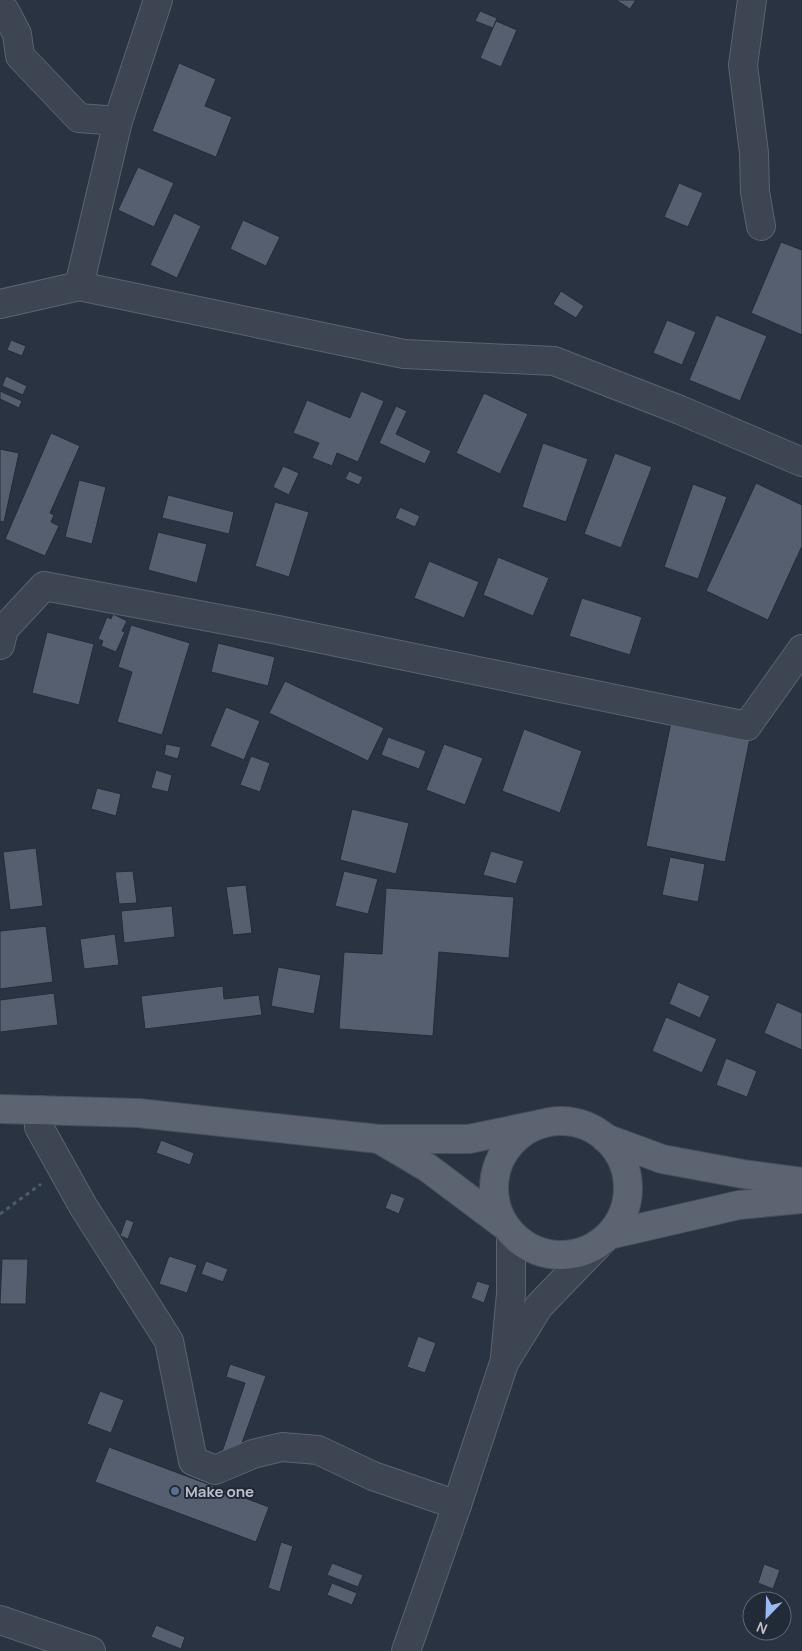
<svg xmlns="http://www.w3.org/2000/svg" width="802" height="1651" viewBox="0 0 802 1651" font-family="Manrope,sans-serif">
  <style>
    .building { fill: #555f6f; stroke: #242c39 }
    .lines { fill: none; stroke-linecap: round; stroke-linejoin: round }
    .minor-casing { stroke: #5c636f; stroke-width: 30 }
    .major-casing { stroke: #484e5b; stroke-width: 30 }
    .path { stroke: #4c5e62; stroke-width: 3; stroke-dasharray: 4 4; stroke-linecap: butt }
    .minor { stroke: #3e4552; stroke-width: 28 }
    .major { stroke: #5c6472; stroke-width: 28 }
    .service-dot { fill: #5c6f8a; stroke: #222a37; stroke-width: 2 }
    .labels { text-anchor: middle; dominant-baseline: central; stroke-width: 4; stroke-linejoin: round; paint-order: stroke }
    .poi-label { font-size: 15px; font-weight: bold; fill: #bbc1cc; stroke: #222a37; text-anchor: start }
  </style>
  <rect width="100%" height="100%" fill="#2a3342"/>
  <g class="building">
    <polygon points="616,0 636,0 630,9"/>
    <polygon points="480,11 497,18 493,28 475,21"/>
    <polygon points="496,21 517,30 501,67 480,58"/>
    <polygon points="179,63 216,79 205,106 232,117 216,157 152,131"/>
    <polygon points="138,167 174,183 154,227 118,210"/>
    <polygon points="679,183 703,193 688,227 664,217"/>
    <polygon points="174,213 201,226 177,278 150,265"/>
    <polygon points="243,220 280,237 266,266 230,249"/>
    <polygon points="781,242 802,250 802,335 751,313"/>
    <polygon points="561,291 584,306 576,318 553,304"/>
    <polygon points="716,315 767,336 740,401 689,380"/>
    <polygon points="667,320 696,332 682,365 653,353"/>
    <polygon points="11,340 26,346 22,356 7,350"/>
    <polygon points="6,376 27,386 23,395 2,386"/>
    <polygon points="0,391 22,401 19,408 0,399"/>
    <polygon points="361,391 384,401 358,462 337,453 332,466 312,458 319,443 293,433 307,400 350,418"/>
    <polygon points="484,393 528,414 500,474 456,453"/>
    <polygon points="396,406 407,411 396,434 431,451 425,464 379,443"/>
    <polygon points="51,433 80,446 50,513 54,515 51,522 59,526 45,556 5,539"/>
    <polygon points="543,443 588,459 566,522 522,507"/>
    <polygon points="0,449 19,453 4,522 0,521"/>
    <polygon points="615,453 652,467 621,548 584,534"/>
    <polygon points="283,466 299,473 289,495 273,487"/>
    <polygon points="349,471 363,477 359,485 345,479"/>
    <polygon points="79,480 106,487 92,544 65,537"/>
    <polygon points="756,483 802,505 802,546 768,620 706,591"/>
    <polygon points="693,484 727,497 698,579 664,567"/>
    <polygon points="168,495 234,512 229,534 162,518"/>
    <polygon points="275,502 309,512 289,577 255,566"/>
    <polygon points="400,507 420,516 415,527 395,518"/>
    <polygon points="158,532 207,544 197,583 148,570"/>
    <polygon points="498,557 549,578 533,616 483,595"/>
    <polygon points="429,561 479,582 464,618 414,598"/>
    <polygon points="582,598 642,617 630,655 569,636"/>
    <polygon points="113,614 127,621 122,631 125,632 116,652 101,646 103,641 98,639 107,617 111,619"/>
    <polygon points="131,625 190,643 162,735 117,722 132,672 118,667"/>
    <polygon points="47,632 94,644 79,705 32,693"/>
    <polygon points="218,643 275,657 268,686 211,672"/>
    <polygon points="285,681 384,728 368,761 269,713"/>
    <polygon points="226,707 260,721 244,760 210,746"/>
    <polygon points="671,722 750,738 725,862 646,846"/>
    <polygon points="524,729 582,751 560,813 502,791"/>
    <polygon points="388,737 426,751 419,769 381,755"/>
    <polygon points="166,744 181,747 178,759 164,755"/>
    <polygon points="444,744 483,758 465,805 426,790"/>
    <polygon points="251,756 270,763 260,792 240,785"/>
    <polygon points="156,770 172,775 168,792 151,788"/>
    <polygon points="97,788 121,794 116,816 91,809"/>
    <polygon points="352,809 409,823 396,874 340,860"/>
    <polygon points="36,848 43,906 10,910 3,852"/>
    <polygon points="491,851 524,861 516,884 483,875"/>
    <polygon points="670,857 705,864 698,902 662,895"/>
    <polygon points="133,871 137,903 119,904 115,872"/>
    <polygon points="344,871 378,879 368,914 335,906"/>
    <polygon points="246,885 252,933 233,935 226,887"/>
    <polygon points="386,888 514,897 509,958 439,952 433,1036 339,1029 344,952 382,954"/>
    <polygon points="172,906 175,937 124,943 121,911"/>
    <polygon points="46,926 53,982 0,989 0,931"/>
    <polygon points="115,934 119,965 84,969 80,939"/>
    <polygon points="278,967 321,975 314,1014 271,1006"/>
    <polygon points="678,982 710,996 700,1018 669,1004"/>
    <polygon points="223,986 224,999 259,995 262,1015 145,1029 141,996"/>
    <polygon points="54,993 58,1025 0,1032 0,1000"/>
    <polygon points="777,1002 802,1013 802,1050 764,1033"/>
    <polygon points="666,1017 717,1039 702,1073 652,1051"/>
    <polygon points="726,1058 757,1071 747,1097 716,1085"/>
    <polygon points="161,1140 194,1153 190,1165 156,1153"/>
    <polygon points="391,1193 405,1198 399,1214 385,1208"/>
    <polygon points="126,1219 134,1222 128,1239 120,1236"/>
    <polygon points="169,1256 197,1265 187,1293 159,1284"/>
    <polygon points="2,1259 28,1259 26,1304 0,1304"/>
    <polygon points="206,1261 228,1269 223,1282 201,1274"/>
    <polygon points="477,1281 490,1285 484,1303 471,1298"/>
    <polygon points="418,1336 436,1343 425,1373 407,1367"/>
    <polygon points="230,1364 266,1376 237,1457 222,1452 245,1383 226,1377"/>
    <polygon points="100,1391 124,1400 111,1433 87,1424"/>
    <polygon points="109,1447 269,1507 256,1542 95,1482"/>
    <polygon points="281,1542 293,1546 280,1592 268,1588"/>
    <polygon points="332,1563 363,1575 358,1587 327,1575"/>
    <polygon points="764,1564 780,1570 773,1589 758,1583"/>
    <polygon points="332,1583 357,1593 352,1605 327,1595"/>
    <polygon points="156,1625 185,1637 181,1649 151,1637"/>
  </g>
  <g class="lines">
    <defs>
      <g id="minor">
        <polyline points="158,0 118,121 79,286 404,354 554,361 680,410 802,462"/>
        <polyline points="752,0 743,65 754,153 755,192 761,226"/>
        <polyline points="0,8 5,11 17,34 20,56 79,118 118,121"/>
        <polyline points="0,304 79,286"/>
        <polyline points="0,645 4,629 44,586 273,629 747,726 802,649"/>
        <polyline points="39,1110 39,1127 83,1206 169,1341 193,1461 215,1470 253,1454 282,1447 318,1450 373,1476 457,1505"/>
        <polyline points="505,1357 511,1294 511,1234"/>
        <polyline points="0,1620 91,1651"/>
        <polyline points="406,1651 457,1505 504,1363 539,1306 598,1245"/>
      </g>
      <g id="major">
        <polyline points="0,1109 138,1113 379,1139 469,1139 541,1124"/>
        <circle cx="561" cy="1188" r="67"/>
        <polyline points="605,1138 662,1159 743,1174 802,1182"/>
        <polyline points="379,1139 428,1168 504,1225"/>
        <polyline points="609,1235 739,1205 802,1199"/>
      </g>
    </defs>
    <use href="#minor" class="minor-casing"/>
    <use href="#major" class="major-casing"/>
    <polyline class="path" points="0,1214 41,1184"/>
    <use href="#minor" class="minor"/>
    <use href="#major" class="major"/>
  </g>
  <circle class="service-dot" cx="175" cy="1491" r="5"/>
  <g class="labels">
    <g class="poi-label">
      <text x="185" y="1491">Make one</text>
    </g>
  </g>
  <g transform="translate(767 1616) rotate(203)"><circle r="24" fill="#222a37" stroke="#5f6673"/>
  <path d="M0-4L9 19L0 12L-9 19Z" fill="#9bb9f1"/>
  <text y="-8" font-size="14" font-weight="bold" text-anchor="middle" fill="#bbc1cc">N</text>
  </g>
</svg>
